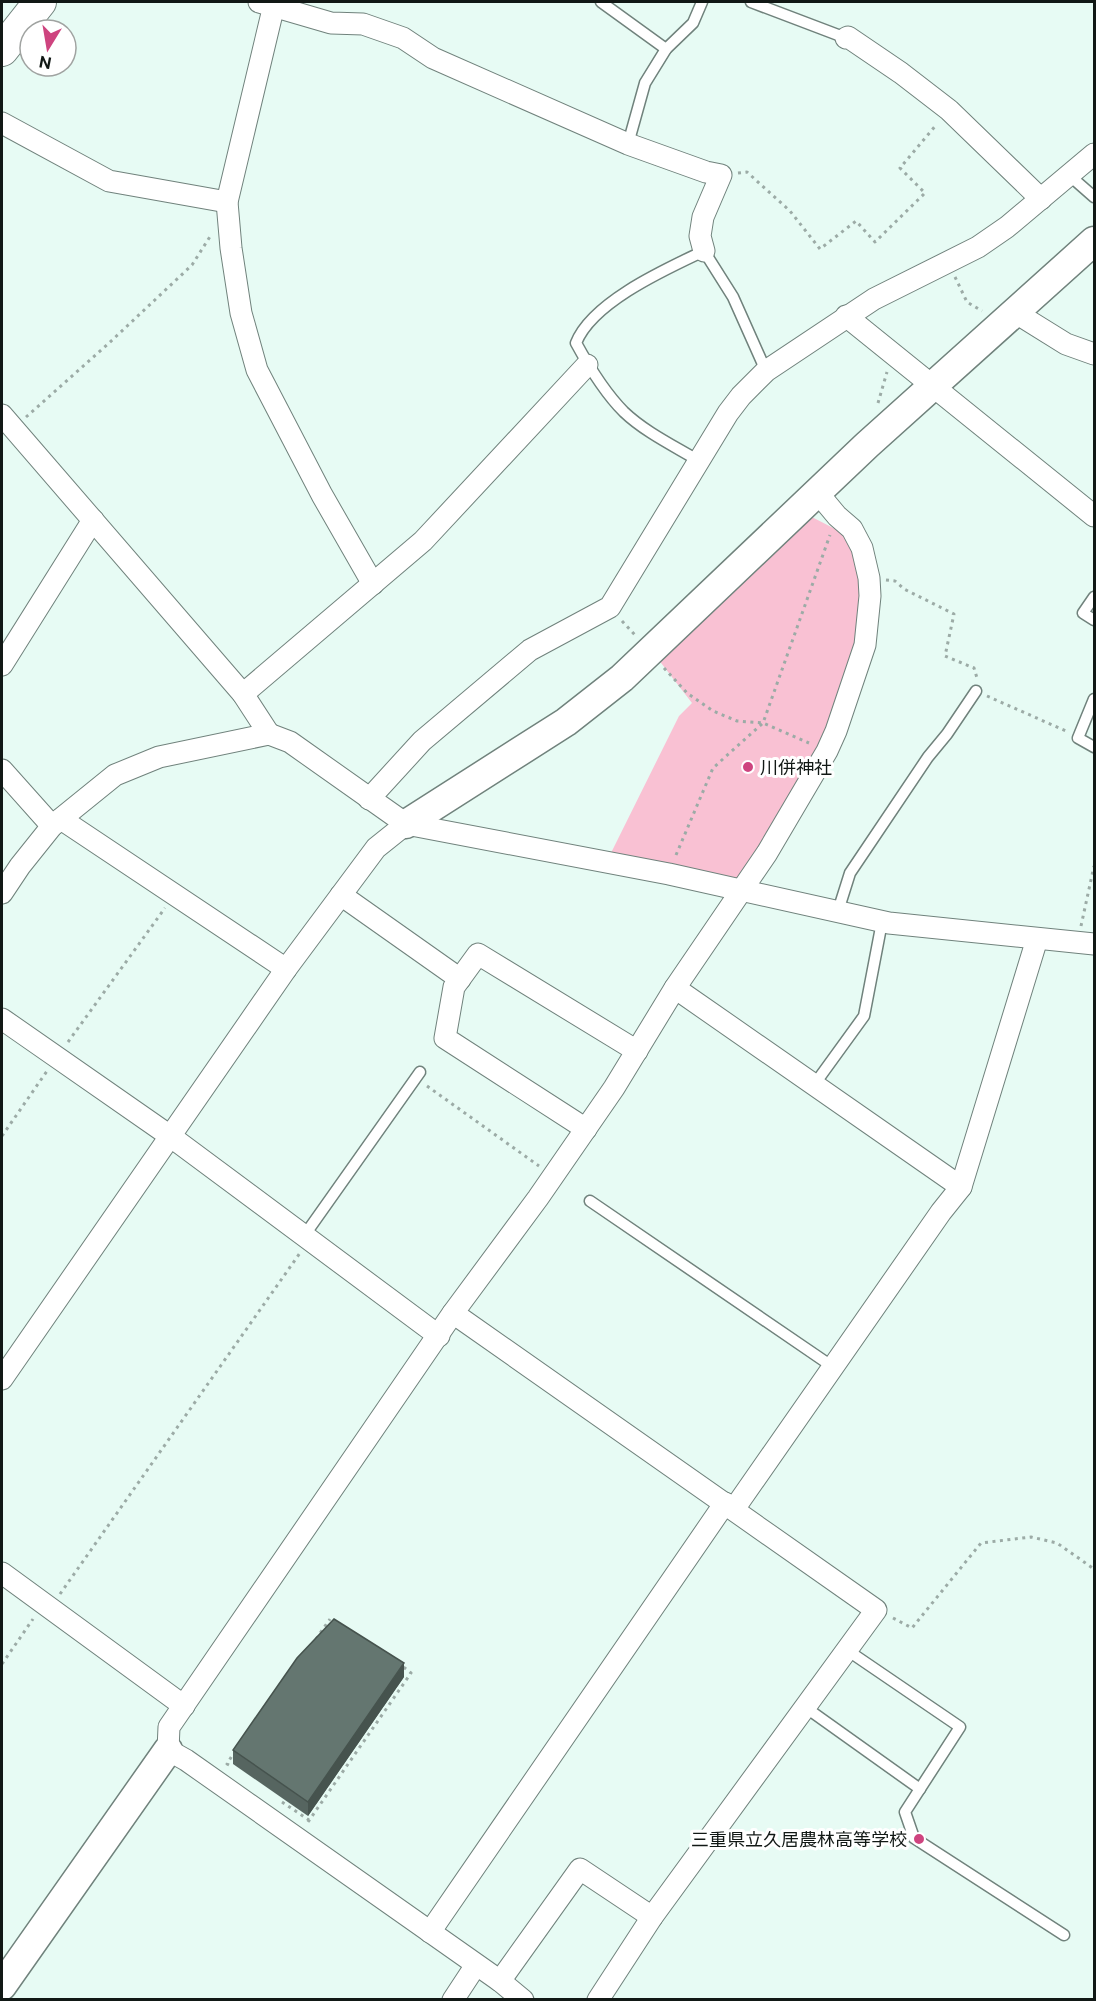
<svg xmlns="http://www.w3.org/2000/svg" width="1096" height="2001" viewBox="0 0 1096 2001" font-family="'Public Sans','Noto Sans JP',sans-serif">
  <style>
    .green { fill: #f9c1d3 }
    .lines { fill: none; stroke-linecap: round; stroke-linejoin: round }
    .lane-casing { stroke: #70827c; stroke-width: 13 }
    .street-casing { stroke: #70827c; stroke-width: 23 }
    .secondary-casing { stroke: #70827c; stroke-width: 31 }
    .primary-casing { stroke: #70827c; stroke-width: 34 }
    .path { stroke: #9caba6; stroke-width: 3; stroke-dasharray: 3 4.5; stroke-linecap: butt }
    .lane { stroke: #fff; stroke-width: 10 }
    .street { stroke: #fff; stroke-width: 21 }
    .secondary { stroke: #fff; stroke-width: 28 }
    .primary { stroke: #fff; stroke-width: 32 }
    .wall { fill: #566560 }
    .shaded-wall { fill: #46534e }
    .building { fill: #647670; stroke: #46534e; stroke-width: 1.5 }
    .poi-dot { fill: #ce447f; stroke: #fff; stroke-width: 2 }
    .labels { text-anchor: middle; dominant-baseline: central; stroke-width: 6; stroke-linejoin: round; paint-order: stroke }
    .poi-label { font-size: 18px; fill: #111815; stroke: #fff; text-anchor: start }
  </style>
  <rect width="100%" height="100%" fill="#e7fbf4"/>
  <polygon class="green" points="806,514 841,532 854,556 863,589 861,634 839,702 819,745 743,877 733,881 610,855 679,716 692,703 658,659"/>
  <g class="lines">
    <defs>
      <g id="lane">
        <polyline points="601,2 666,49"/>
        <polyline points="751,2 846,38"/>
        <polyline points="628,144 645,83 666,49 693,23 702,2"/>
        <polyline points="1069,175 1094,197"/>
        <path d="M699 461C674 446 645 432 624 412 606 394 588 365 576 343 592 302 666 269 704 251L733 297 766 371"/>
        <polyline points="1094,597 1083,613 1094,620"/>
        <polyline points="1094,699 1078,738 1094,747"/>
        <polyline points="838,911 850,873 928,757 947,734 976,691"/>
        <polyline points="814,1085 864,1016 882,922"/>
        <polyline points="590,1201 833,1367"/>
        <polyline points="304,1236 420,1072"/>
        <polyline points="847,1650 960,1727 905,1812 914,1838 1064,1935"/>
        <polyline points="805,1707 920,1789"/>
      </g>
      <g id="street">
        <polyline points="259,2 331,23 363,24 403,38 433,58 628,144 706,172 721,175 703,217 700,236 704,251"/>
        <polyline points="274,5 227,202 231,248 241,313 257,370 322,495 373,584"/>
        <polyline points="846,38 848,37 901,73 949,110 1041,199"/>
        <polyline points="2,123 109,181 227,202"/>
        <polyline points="1016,313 1066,344 1094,354"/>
        <polyline points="846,316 1094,516"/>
        <polyline points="2,415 243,694 269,734"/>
        <polyline points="2,665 93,520"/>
        <polyline points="243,694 423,541 587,365"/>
        <polyline points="2,770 52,826"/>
        <polyline points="369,799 422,741 530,650 610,607 728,413 741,396 766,371 874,299 978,247 1007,227 1094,154"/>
        <polyline points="61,819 286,969"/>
        <polyline points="2,893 20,866 52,826 115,775 159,757 269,734 290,742 406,824 669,874 889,923 1094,944"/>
        <polyline points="341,895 460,979"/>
        <polyline points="675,988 961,1187"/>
        <polyline points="2,1019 170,1136 439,1336"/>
        <polyline points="586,1129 445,1038 454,987 478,954 637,1051"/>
        <polyline points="453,1313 876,1610 652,1917 598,2000"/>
        <polyline points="2,1379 286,969 376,848 406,824"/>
        <polyline points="734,1509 941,1212 961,1187 1037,939"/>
        <polyline points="2,1573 184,1706"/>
        <polyline points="430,1932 725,1503"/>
        <polyline points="500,1981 580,1869 652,1917"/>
        <polyline points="453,2000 476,1965"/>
        <polyline points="523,2000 500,1981 186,1760 168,1750 169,1727 453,1313 538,1198 614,1088 675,988 767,853 827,751 836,731 865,645 870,596 869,578 862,548 852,529 837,516 817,492"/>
      </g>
      <g id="secondary">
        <polyline points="406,824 566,722 622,678 867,445 1094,241"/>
        <polyline points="2,1986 168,1750"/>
      </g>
      <polyline id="primary" points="2,50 40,2"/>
    </defs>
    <use href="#lane" class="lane-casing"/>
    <use href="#street" class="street-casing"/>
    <use href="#secondary" class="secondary-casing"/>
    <use href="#primary" class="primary-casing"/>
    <g class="path">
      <polyline points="738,173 747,172 790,211 820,249 856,221 875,242 925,193 900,168 937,124"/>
      <polyline points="955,277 967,302 982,311"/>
      <polyline points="878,403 887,372"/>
      <polyline points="26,417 108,344 192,265 211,235"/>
      <polyline points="886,580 895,581 904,589 954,614 945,656 974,668 977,678"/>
      <polyline points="622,621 636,636"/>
      <polyline points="664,668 687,693 713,711 737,721 763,723 809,743"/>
      <polyline points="987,696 1066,731"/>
      <polyline points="676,855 713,768 763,723 830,535"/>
      <polyline points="1081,926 1094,866"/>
      <polyline points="68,1042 165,908"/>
      <polyline points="427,1086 539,1166"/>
      <polyline points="2,1136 47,1071"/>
      <polyline points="60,1594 300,1253"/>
      <polyline points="893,1618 912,1628 981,1543 1031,1537 1057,1543 1094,1569"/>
      <polyline points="316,1639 330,1619"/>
      <polyline points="2,1664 33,1619"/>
      <polyline points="229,1765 227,1764 233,1754"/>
      <polyline points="282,1802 309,1820"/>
      <polyline points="308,1822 411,1673 401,1665"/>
    </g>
    <use href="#lane" class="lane"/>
    <use href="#street" class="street"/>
    <use href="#secondary" class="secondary"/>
    <use href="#primary" class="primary"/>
  </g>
  <polygon class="wall" points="404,1677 308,1816 233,1764 233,1750"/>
  <polygon class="shaded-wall" points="404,1663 404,1677 308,1816 308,1802"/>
  <polygon class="building" points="334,1619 404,1663 308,1802 233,1750 297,1658"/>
  <g class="poi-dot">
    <circle cx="748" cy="767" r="6"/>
    <circle cx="919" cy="1839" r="6"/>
  </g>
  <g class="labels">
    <g class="poi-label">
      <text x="760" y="767">川併神社</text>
      <text x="907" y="1839" text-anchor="end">三重県立久居農林高等学校</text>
    </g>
  </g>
  <rect width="1096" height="2001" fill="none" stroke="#111815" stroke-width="6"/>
  <g transform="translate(48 48) rotate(191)"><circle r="28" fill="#ffffff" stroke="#a0a3a1" stroke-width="1.5"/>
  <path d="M0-4.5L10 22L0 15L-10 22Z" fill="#ce447f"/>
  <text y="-9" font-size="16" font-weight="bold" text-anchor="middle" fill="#111815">N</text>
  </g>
</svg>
